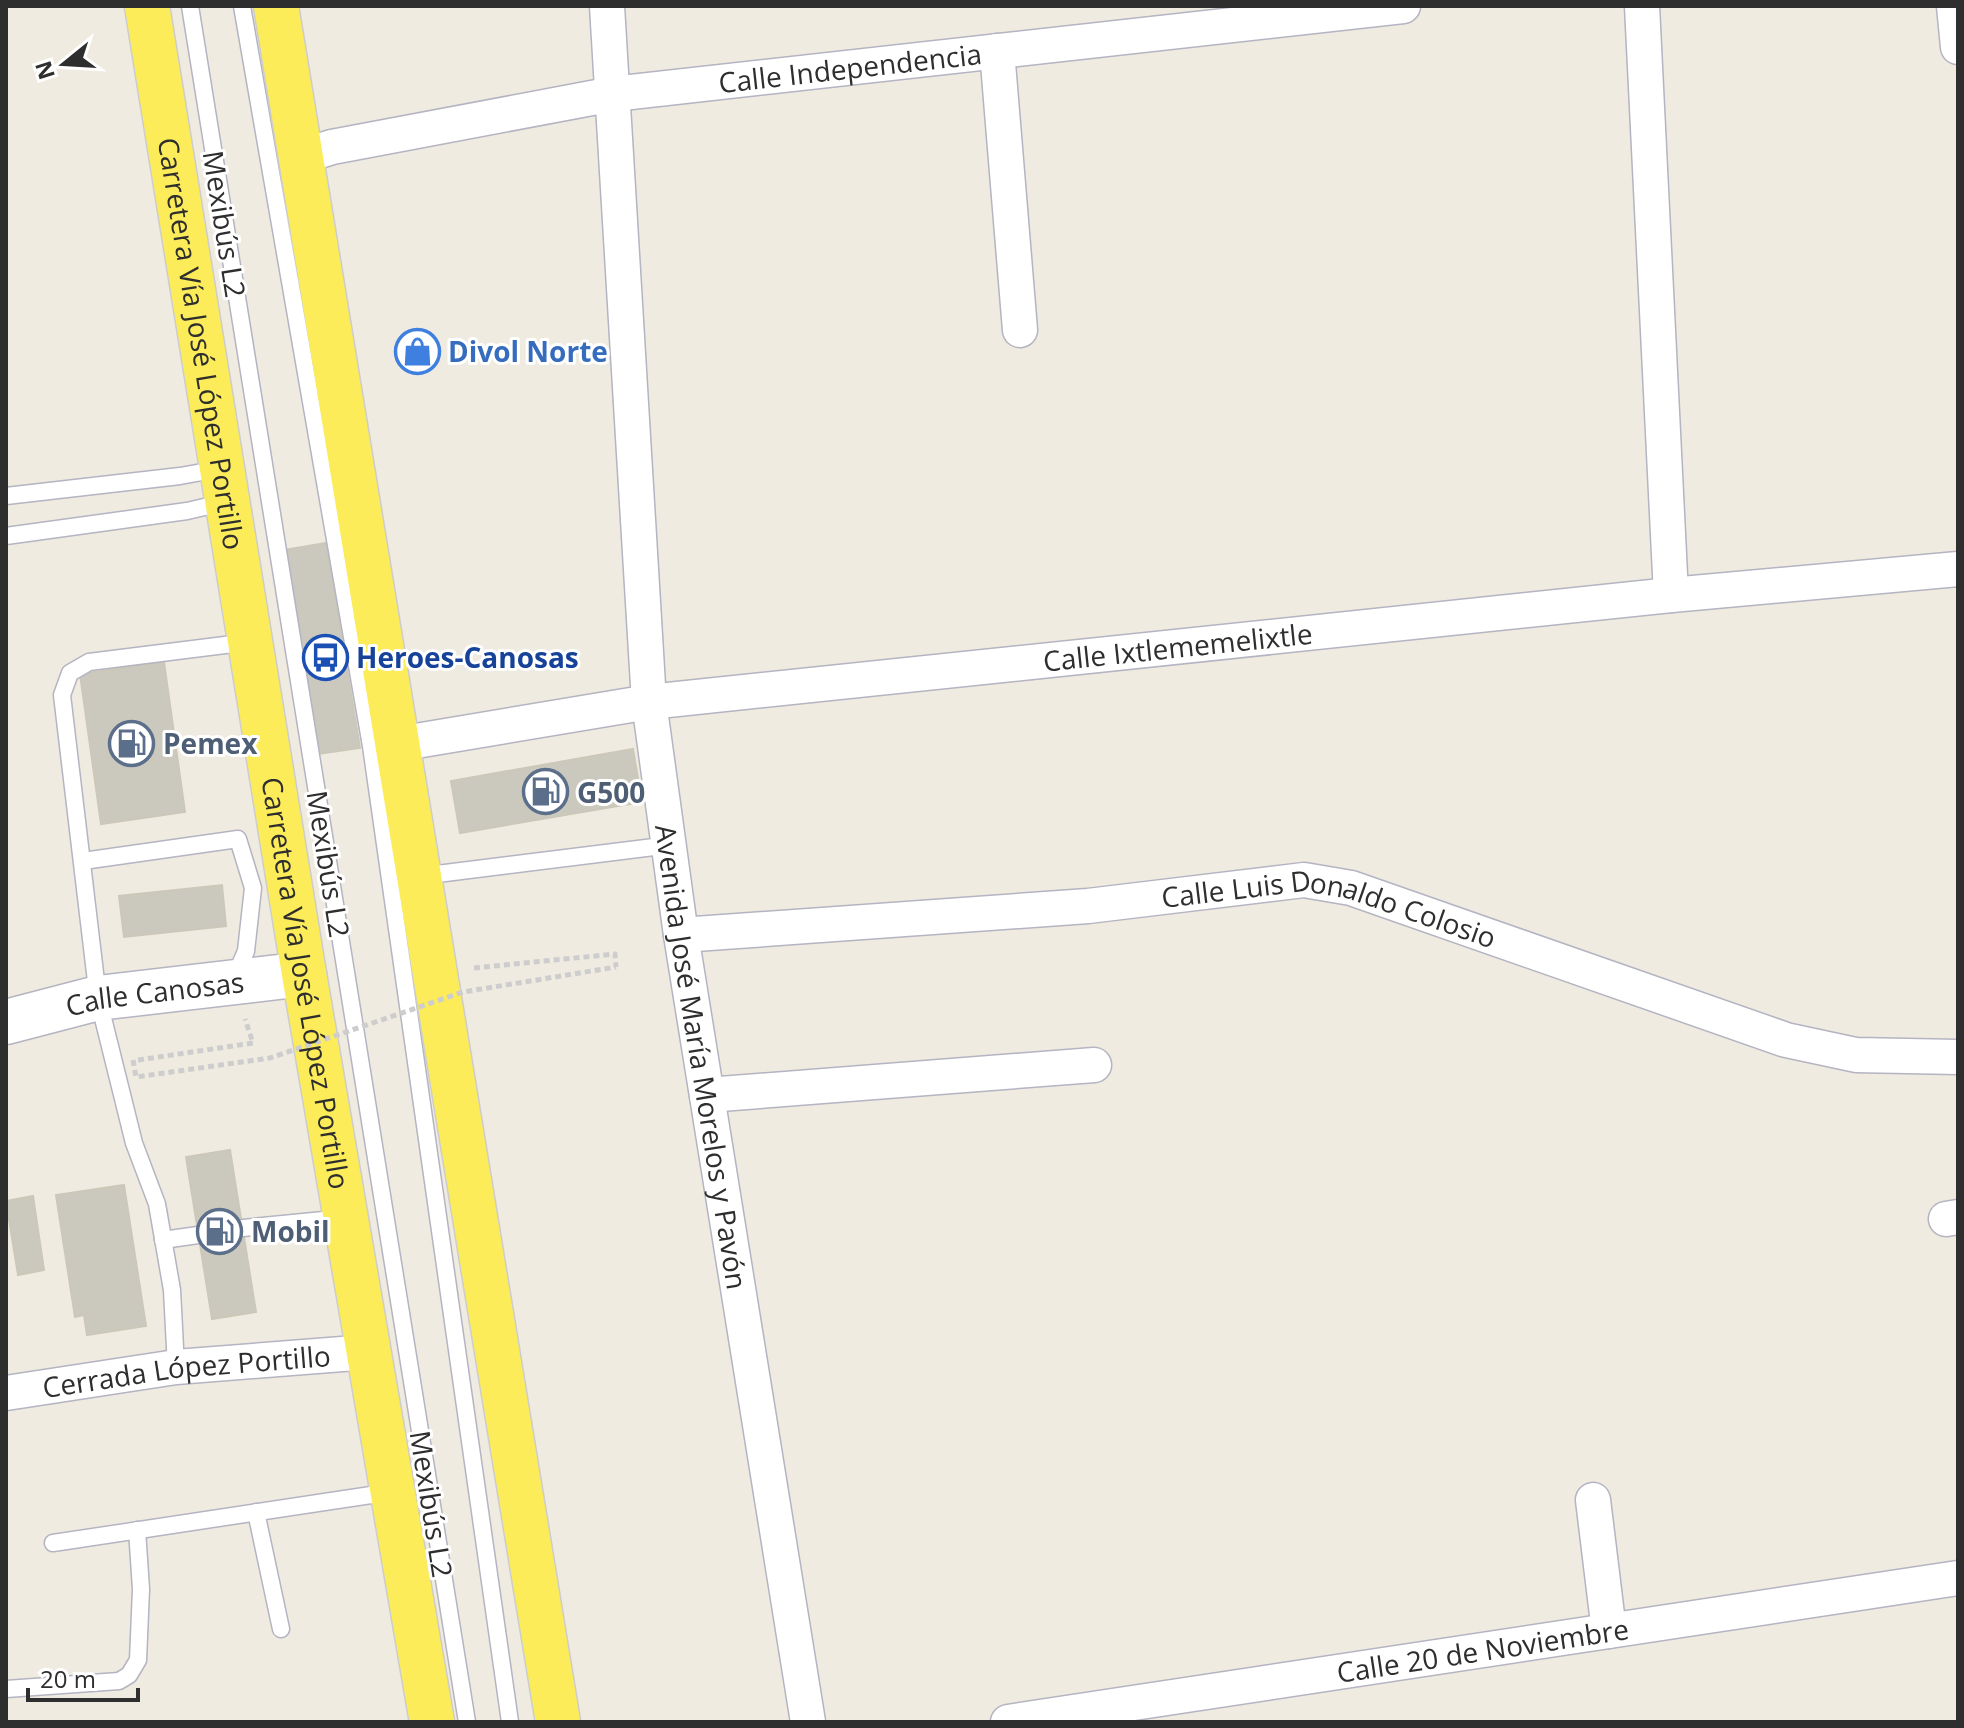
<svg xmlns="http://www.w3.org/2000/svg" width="1964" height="1728" viewBox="0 0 1964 1728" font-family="'Open Sans',sans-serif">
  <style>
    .building { fill: #cbc9be; stroke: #ccc8b9; stroke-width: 2 }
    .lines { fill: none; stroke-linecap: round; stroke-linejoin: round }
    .lane-casing { stroke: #b4b4c2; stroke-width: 19 }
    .street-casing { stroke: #b4b4c2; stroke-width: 37 }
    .secondary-casing { stroke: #b4b4c2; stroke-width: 47 }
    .primary-casing { stroke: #cdcdcd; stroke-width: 47 }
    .path { stroke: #cdcdcd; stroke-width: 5; stroke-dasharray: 6 4; stroke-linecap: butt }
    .lane { stroke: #fff; stroke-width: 16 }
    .street { stroke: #fff; stroke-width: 34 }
    .secondary { stroke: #fff; stroke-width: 44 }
    .primary { stroke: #fcec59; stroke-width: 44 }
    .path-bridge { stroke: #cdcdcd; stroke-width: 5; stroke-dasharray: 6 4; stroke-linecap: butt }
    .labels { text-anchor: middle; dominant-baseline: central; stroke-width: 6; stroke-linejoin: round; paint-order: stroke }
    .street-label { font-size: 28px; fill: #2e2e2e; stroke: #fff }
    .shop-label { font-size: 28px; font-weight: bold; fill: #366cbe; stroke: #fff; text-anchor: start }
    .transit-label { font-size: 28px; font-weight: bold; fill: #164399; stroke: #fff; text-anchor: start }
    .service-label { font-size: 28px; font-weight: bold; fill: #4e5e75; stroke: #fff; text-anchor: start }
  </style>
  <rect width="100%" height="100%" fill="#f0ebe0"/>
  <g class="building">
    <polygon points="326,543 360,748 317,754 284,550"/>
    <polygon points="164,662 185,812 101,824 80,674"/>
    <polygon points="633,749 642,802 460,833 451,781"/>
    <polygon points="222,885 226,926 124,937 119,896"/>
    <polygon points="230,1150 256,1312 212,1319 186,1157"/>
    <polygon points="124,1185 146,1326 87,1335 84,1315 75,1317 56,1195"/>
    <polygon points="33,1196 44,1270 18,1275 6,1201"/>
  </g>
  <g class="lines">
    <defs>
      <g id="lane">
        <polyline points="190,6 467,1722"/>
        <polyline points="242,6 371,746 510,1722"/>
        <polyline points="6,496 180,476 219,469"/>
        <polyline points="6,536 187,511 226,502"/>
        <polyline points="83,861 238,839 253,888 246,951 234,979"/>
        <polyline points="421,876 670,845"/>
        <polyline points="243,1228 344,1218"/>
        <polyline points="163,1240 198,1235"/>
        <polyline points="176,1367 172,1290 157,1204 134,1143 98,998 62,695 70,673 89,662 249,642"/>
        <polyline points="256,1512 281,1629"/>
        <polyline points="53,1543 391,1492"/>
        <polyline points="6,1689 119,1681 129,1675 138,1660 141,1589 137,1530"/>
      </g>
      <g id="street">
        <path id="s1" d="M607 6 649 702 681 935 808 1722"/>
        <polyline points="1642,6 1671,595"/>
        <polyline points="1954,6 1958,47"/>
        <polyline points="997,51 1020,330"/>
        <path id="s2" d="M300 157 332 147 613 94 1403 6"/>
        <path id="s3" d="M398 744 649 702 1671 595 1958 569"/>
        <path id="s4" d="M681 935 1088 906 1304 880 1351 888 1786 1040 1856 1055 1958 1057"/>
        <polyline points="707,1095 1094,1065"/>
        <polyline points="1946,1219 1958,1217"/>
        <path id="s5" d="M6 1393 176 1367 368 1352"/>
        <polyline points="1593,1500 1609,1631"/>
        <path id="s6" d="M1008 1722 1958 1578"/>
      </g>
      <g id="secondary">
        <path id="s7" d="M6 1022 98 998 304 974"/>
      </g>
      <g id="primary">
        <path id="s8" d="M147 6 304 974 432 1722"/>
        <polyline points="276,6 558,1722"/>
      </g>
    </defs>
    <use href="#lane" class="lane-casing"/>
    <use href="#street" class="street-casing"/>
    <use href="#secondary" class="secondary-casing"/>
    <use href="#primary" class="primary-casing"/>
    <g class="path">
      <polyline points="474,968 615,954 616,967"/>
      <polyline points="138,1060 253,1043 245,1019"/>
    </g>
    <use href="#lane" class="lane"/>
    <use href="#street" class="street"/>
    <use href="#secondary" class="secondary"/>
    <use href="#primary" class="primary"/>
    <polyline class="path-bridge" points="133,1060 136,1077 270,1058 463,992 616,967"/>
  </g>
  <defs>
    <symbol id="shop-ring" viewBox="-11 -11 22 22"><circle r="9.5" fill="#fff" stroke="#3f7fe0" stroke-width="1.5"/><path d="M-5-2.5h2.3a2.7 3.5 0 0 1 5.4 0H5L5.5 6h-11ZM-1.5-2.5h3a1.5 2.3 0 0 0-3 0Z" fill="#3f7fe0"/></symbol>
    <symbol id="bus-ring" viewBox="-11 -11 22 22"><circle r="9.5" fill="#fff" stroke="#1a4fb4" stroke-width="1.5"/><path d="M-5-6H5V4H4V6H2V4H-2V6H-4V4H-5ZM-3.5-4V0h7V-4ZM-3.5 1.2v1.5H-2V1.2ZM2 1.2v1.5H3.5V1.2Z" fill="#1a4fb4"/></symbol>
    <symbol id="fuel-ring" viewBox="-11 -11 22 22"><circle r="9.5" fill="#fff" stroke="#5c6f8a" stroke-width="1.5"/><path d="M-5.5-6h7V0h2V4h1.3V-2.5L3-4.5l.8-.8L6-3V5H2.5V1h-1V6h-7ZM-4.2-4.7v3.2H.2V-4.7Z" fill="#5c6f8a"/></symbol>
  </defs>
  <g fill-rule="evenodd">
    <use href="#shop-ring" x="392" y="326" width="51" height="51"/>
    <use href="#bus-ring" x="300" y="632" width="51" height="51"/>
    <use href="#fuel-ring" x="106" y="718" width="51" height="51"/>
    <use href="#fuel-ring" x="520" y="766" width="51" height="51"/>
    <use href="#fuel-ring" x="194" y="1206" width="51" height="51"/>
  </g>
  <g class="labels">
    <g class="street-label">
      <text stroke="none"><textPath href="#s2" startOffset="558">Calle Independencia</textPath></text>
      <text transform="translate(225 224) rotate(81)">Mexibús L2</text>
      <text stroke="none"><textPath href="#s8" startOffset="342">Carretera Vía José López Portillo</textPath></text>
      <text stroke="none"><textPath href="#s3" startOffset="786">Calle Ixtlememelixtle</textPath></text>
      <text transform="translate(329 864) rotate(81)">Mexibús L2</text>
      <text stroke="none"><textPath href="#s4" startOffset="654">Calle Luis Donaldo Colosio</textPath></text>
      <text stroke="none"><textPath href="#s8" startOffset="990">Carretera Vía José López Portillo</textPath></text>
      <text stroke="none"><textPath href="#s7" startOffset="152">Calle Canosas</textPath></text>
      <text stroke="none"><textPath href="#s1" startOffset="1056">Avenida José María Morelos y Pavón</textPath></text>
      <text stroke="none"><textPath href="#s5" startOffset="182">Cerrada López Portillo</textPath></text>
      <text transform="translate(432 1504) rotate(81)">Mexibús L2</text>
      <text stroke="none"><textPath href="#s6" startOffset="480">Calle 20 de Noviembre</textPath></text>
    </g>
    <g class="shop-label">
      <text x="448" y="351">Divol Norte</text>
    </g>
    <g class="transit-label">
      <text x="356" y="657">Heroes-Canosas</text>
    </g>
    <g class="service-label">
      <text x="163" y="743">Pemex</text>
      <text x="577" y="792">G500</text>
      <text x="251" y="1231">Mobil</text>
    </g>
  </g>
  <rect width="1964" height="1728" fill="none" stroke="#2e2e2e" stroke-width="16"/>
  <g transform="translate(64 64) rotate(252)" stroke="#ffffff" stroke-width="6" paint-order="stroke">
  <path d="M0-6L14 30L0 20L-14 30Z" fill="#2e2e2e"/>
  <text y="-12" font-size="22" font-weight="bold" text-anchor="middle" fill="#2e2e2e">N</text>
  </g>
  <path d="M28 1688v12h110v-12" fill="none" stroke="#2e2e2e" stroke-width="4"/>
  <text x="40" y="1688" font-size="24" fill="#2e2e2e" stroke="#ffffff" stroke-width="6" paint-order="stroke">20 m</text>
</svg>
